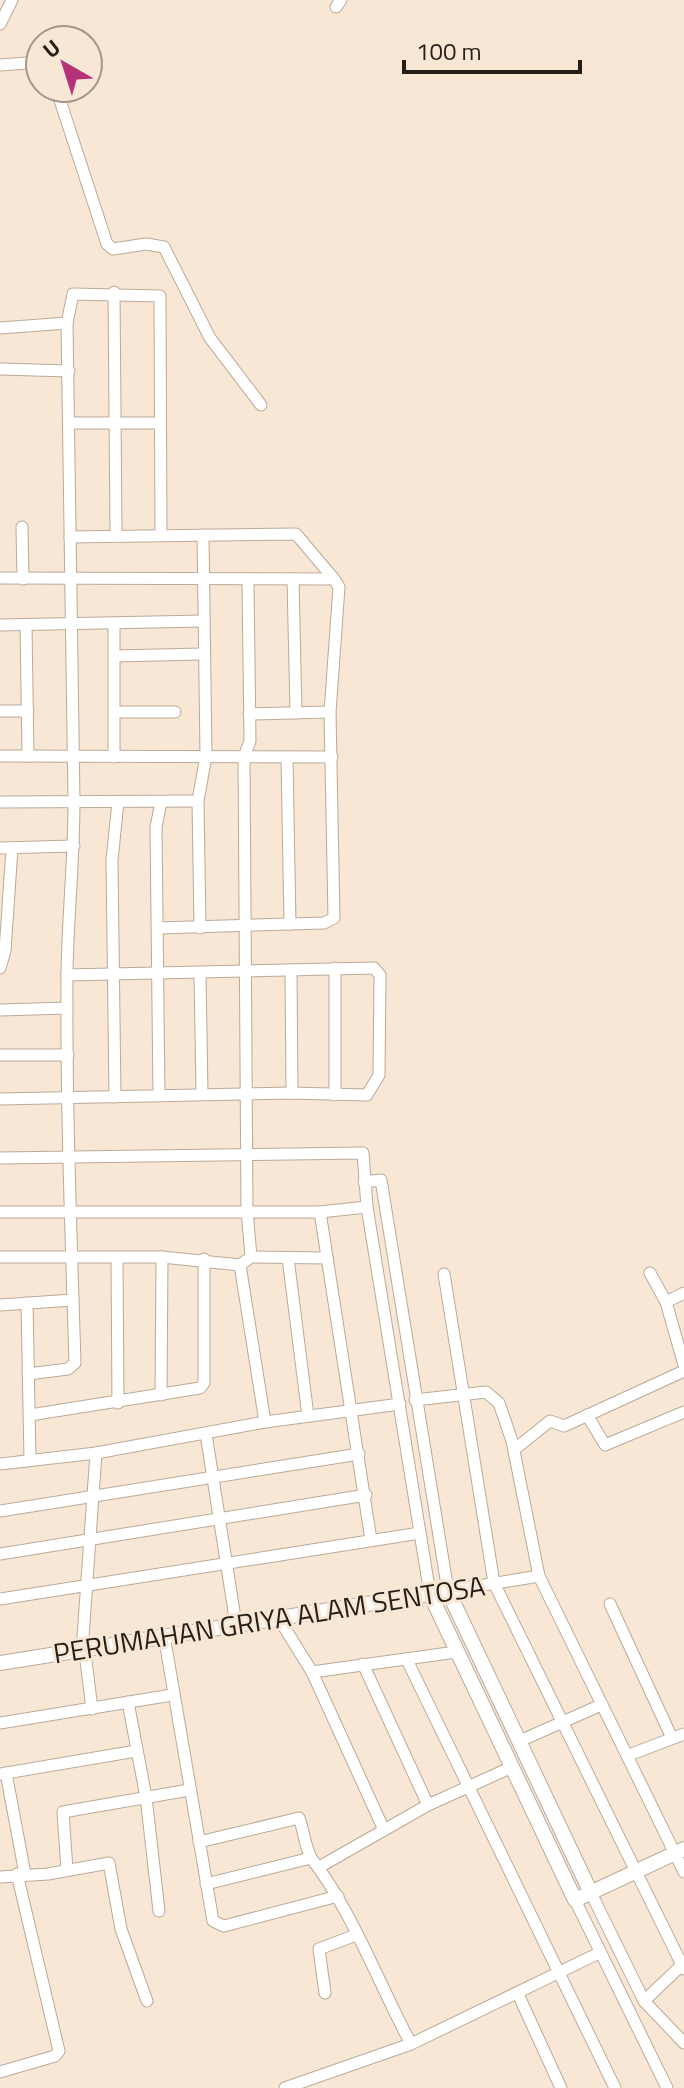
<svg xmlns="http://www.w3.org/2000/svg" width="684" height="2088" viewBox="0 0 684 2088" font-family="'Titillium Web',sans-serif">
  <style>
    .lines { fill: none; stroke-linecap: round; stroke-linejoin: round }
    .minor-casing { stroke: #baaa98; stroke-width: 13 }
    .tertiary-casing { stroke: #baaa98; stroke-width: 16 }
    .minor { stroke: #fff; stroke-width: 11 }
    .tertiary { stroke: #fff; stroke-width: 14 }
    .labels { text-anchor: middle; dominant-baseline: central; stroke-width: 6; stroke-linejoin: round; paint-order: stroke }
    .street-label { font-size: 28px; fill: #251f18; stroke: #f8e7d4 }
  </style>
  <rect width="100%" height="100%" fill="#f8e7d4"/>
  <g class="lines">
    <defs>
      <g id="minor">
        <polyline points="336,7 341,0"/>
        <polyline points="0,24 12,0"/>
        <polyline points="0,65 40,62"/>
        <polyline points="56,88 107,244 113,249 146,244 164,247 210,338 261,405"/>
        <polyline points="114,292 116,535"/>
        <polyline points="0,328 67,323"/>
        <polyline points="0,369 69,371"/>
        <polyline points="69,423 160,423"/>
        <polyline points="22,527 23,579"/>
        <polyline points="70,537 296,534 334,579"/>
        <polyline points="0,578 334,579 339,587 330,712 334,918 324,923 159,928"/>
        <polyline points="293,579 296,713"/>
        <polyline points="248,581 250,741 244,757 247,1210 251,1257"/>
        <polyline points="114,623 114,757"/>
        <polyline points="0,625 203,621"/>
        <polyline points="26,625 28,756"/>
        <polyline points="114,656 202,654"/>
        <polyline points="0,711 28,711"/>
        <polyline points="115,712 175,712"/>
        <polyline points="249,714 330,712"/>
        <polyline points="0,756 332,757"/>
        <polyline points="287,758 290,924"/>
        <polyline points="0,802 198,801"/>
        <polyline points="0,848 74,846"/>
        <polyline points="200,928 198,801 206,756 203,535"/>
        <polyline points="0,968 5,951 12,848"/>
        <polyline points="291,970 292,1093"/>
        <polyline points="200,973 202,1094"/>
        <polyline points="0,1010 67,1008"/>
        <polyline points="0,1055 68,1055"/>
        <polyline points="335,1095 335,968"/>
        <polyline points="159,1096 156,827 161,802"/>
        <polyline points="115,1097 112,860 118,802"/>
        <polyline points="0,1099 292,1093 367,1095 379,1075 380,975 374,968 67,975"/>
        <polyline points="0,1158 363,1153 367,1207 430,1594"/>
        <polyline points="364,1182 381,1180 448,1591 539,1576"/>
        <polyline points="0,1212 320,1212 367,1207"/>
        <polyline points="320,1212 371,1540"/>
        <polyline points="0,1257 162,1257 240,1265 251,1257 327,1258"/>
        <polyline points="117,1257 118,1403"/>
        <polyline points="288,1258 308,1416"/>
        <polyline points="240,1265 265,1422"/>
        <polyline points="650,1273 666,1302 684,1365"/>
        <polyline points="444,1274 494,1583 684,1969"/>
        <polyline points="666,1302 684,1293"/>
        <polyline points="27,1303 30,1460"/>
        <polyline points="0,1305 73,1300"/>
        <path d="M28 1374 68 1369 75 1363C71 1233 66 1103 67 972 68 915 74 859 74 801L67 323 73 294 160 296 161 535"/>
        <polyline points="161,1395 162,1257"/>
        <polyline points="415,1400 486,1392 499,1403 512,1441 539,1576 684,1872"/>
        <polyline points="30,1415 200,1388 204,1383 204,1259"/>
        <polyline points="587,1415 605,1445 684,1412"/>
        <polyline points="206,1434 236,1624"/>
        <polyline points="515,1449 550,1421 564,1426 684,1371"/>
        <polyline points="0,1464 96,1453 265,1422 400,1404"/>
        <polyline points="0,1511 359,1454"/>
        <polyline points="0,1554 366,1495"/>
        <polyline points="0,1599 420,1533"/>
        <polyline points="610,1604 672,1738"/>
        <polyline points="279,1619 312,1672 384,1830"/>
        <polyline points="164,1635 213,1921 224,1926 338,1896"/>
        <polyline points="407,1660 615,2088"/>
        <polyline points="363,1664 428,1805"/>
        <polyline points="312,1672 456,1652"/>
        <polyline points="128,1702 146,1797 159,1911"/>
        <polyline points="92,1709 83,1637 96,1453"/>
        <polyline points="0,1723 172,1695"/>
        <polyline points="522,1740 601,1705"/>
        <polyline points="629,1755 684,1734"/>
        <polyline points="6,1773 25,1874"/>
        <polyline points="0,1774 136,1751"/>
        <path d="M199 1842 299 1818C304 1830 305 1849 312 1859 353 1913 378 1982 411 2044"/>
        <polyline points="321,1866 428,1805 510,1768"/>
        <polyline points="67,1870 63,1812 189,1790"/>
        <polyline points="0,1877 48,1874 109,1863 121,1929 147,2001"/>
        <polyline points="206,1884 311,1858"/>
        <polyline points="591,1893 644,2001 684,2043"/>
        <polyline points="575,1900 667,2088"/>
        <polyline points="325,1993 319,1949 356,1935"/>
        <polyline points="518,1994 561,2088"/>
        <polyline points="644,2001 684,1963"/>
        <polyline points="0,2072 55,2056 59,2051 17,1874"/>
        <polyline points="285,2088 411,2044 599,1953"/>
      </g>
      <g id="tertiary">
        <polyline points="430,1594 575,1900 684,1849"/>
        <polyline points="0,1663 448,1591 591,1893"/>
      </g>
    </defs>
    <use href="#minor" class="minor-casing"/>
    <use href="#tertiary" class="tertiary-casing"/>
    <use href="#minor" class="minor"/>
    <use href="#tertiary" class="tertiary"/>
  </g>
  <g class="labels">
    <g class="street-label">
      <text transform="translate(269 1619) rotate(-9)">PERUMAHAN GRIYA ALAM SENTOSA</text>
    </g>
  </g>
  <g transform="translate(64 64) rotate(321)"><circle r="38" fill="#f8e7d4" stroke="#a49789" stroke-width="2"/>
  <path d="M0-6L14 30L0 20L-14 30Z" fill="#b53178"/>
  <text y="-12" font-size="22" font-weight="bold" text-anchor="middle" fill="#251f18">U</text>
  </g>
  <path d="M404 60v12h176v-12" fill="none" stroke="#251f18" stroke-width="4"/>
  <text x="416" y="60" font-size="24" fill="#251f18" stroke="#f8e7d4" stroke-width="6" paint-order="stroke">100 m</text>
</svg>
